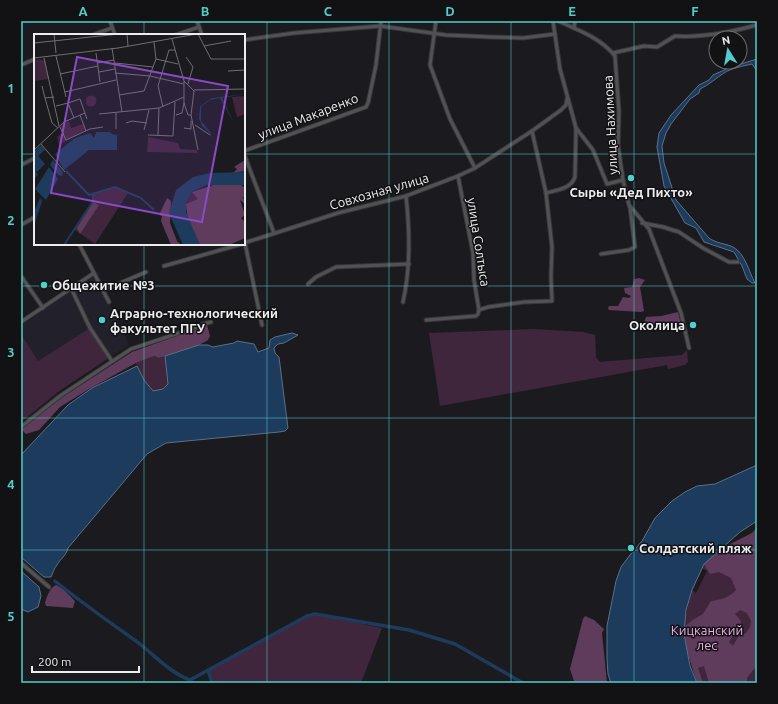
<svg xmlns="http://www.w3.org/2000/svg" width="778" height="704" viewBox="0 0 778 704" font-family="Ubuntu,sans-serif">
  <style>
    .built { fill: #22202a }
    .green { fill: #40263d }
    .forest { fill: #5f3c5b; fill-rule: evenodd }
    .water { fill: #1d3b5c; stroke: #5b7088 }
    .lines { fill: none; stroke-linecap: round; stroke-linejoin: round }
    .canal { stroke: #1d3b5c; stroke-width: 3.5 }
    .minor-casing { stroke: #38383c; stroke-width: 5 }
    .minor { stroke: #525153; stroke-width: 3 }
    .grid { fill: none; stroke: #53cdcb; stroke-width: 1; stroke-opacity: 0.55 }
    .poi-dot { fill: #53cdcb; stroke: #121215; stroke-width: 1.5 }
    .labels { text-anchor: middle; dominant-baseline: central; stroke-width: 3; stroke-linejoin: round; paint-order: stroke }
    .street-label { font-size: 13px; fill: #ededf0; stroke: #121215 }
    .poi-label { font-size: 13px; font-weight: bold; fill: #ededf0; stroke: #121215; text-anchor: start }
    .park-label { font-size: 13px; fill: #edafe4; stroke: #121215 }
    .inset-river { fill: none; stroke: #1d3b5c; stroke-width: 2 }
    .inset-road { fill: none; stroke: #6f6f73; stroke-width: 1 }
    .view { fill: #8c49c6; fill-opacity: 0.15; stroke: #8c49c6; stroke-width: 2 }
    .inset-edge { fill: none; stroke: #ededf0; stroke-width: 2 }
    .neatline { fill: none; stroke: #53cdcb; stroke-width: 1.5 }
    .grid-label { font-size: 13px; text-anchor: middle; font-weight: bold; fill: #53cdcb }
  </style>
  <rect width="100%" height="100%" fill="#1b1b1f"/>
  <polygon class="built" points="95,275 120,325 129,345 110,357 90,328 38,361 21,334 21,326"/>
  <g class="green">
    <polygon points="90,328 110,357 58,392 21,422 21,334 38,361"/>
    <polygon points="534,329 583,332 595,335 596,358 600,362 682,355 687,350 688,362 685,365 668,369 667,365 440,406 429,333"/>
    <polygon points="154,356 159,358 165,356 168,384 163,389 153,391 144,380 136,363"/>
    <path d="M704 564 757 571V683H697L684 634C684 619 688 605 692 590L696 593 707 571 702 568Z"/>
    <polygon points="315,614 382,628 361,683 212,683 208,670 307,616"/>
  </g>
  <g class="forest">
    <polygon points="639,278 645,280 640,287 644,311 641,312 609,310 608,308 609,306 618,306 623,297 629,298 631,296 625,293 624,288 632,287 634,279"/>
    <polygon points="678,312 680,320 680,326 644,323 646,317 661,316"/>
    <polygon points="207,325 210,336 208,340 199,345 159,358 154,356 136,363 89,389 60,407 39,430 26,434 22,430 24,427 61,398 132,352"/>
    <path d="M757 527V616L755 618 757 620V667L753 670 747 678V683H709L704 666 698 668 703 683H697L686 648 684 627 694 619 703 614 711 601C721 600 730 597 736 590L731 578 719 572 710 574 704 564 720 549 752 533ZM740 610 747 613 751 621 750 627 746 633 738 637 733 646 729 642 734 634 741 629V621L735 614Z"/>
    <path d="M56 585 63 589 75 601 73 608 46 606 45 603C47 597 49 588 56 585Z"/>
    <polygon points="585,616 594,620 604,629 602,633 607,683 558,683 574,681 570,669 583,619"/>
  </g>
  <g class="water">
    <path d="M757 59V71L752 64C743 66 732 68 724 73 716 78 709 85 700 89L699 93 690 99 671 124 666 133 662 146 664 163 676 200 709 238C717 244 725 243 733 247 745 253 749 272 755 283H752L747 279 742 266 734 252 704 242 696 228 685 223 664 186 657 147 659 133 671 115 699 85 709 80 713 75 731 67Z"/>
    <path d="M292 333 298 335 284 343 278 344 274 348 275 353 279 357 288 428 285 431 279 432 166 443 147 454 68 548C66 556 61 558 57 565 54 568 53 573 51 577H44L21 557V455L68 405 92 388 137 366 144 380 153 391 163 389 168 384 165 356 199 345H208L213 347 234 343 237 341 254 344 258 352 269 348 270 340 275 337Z"/>
    <polygon points="757,465 757,521 740,532 704,564 692,590 686,610 684,634 690,666 697,683 611,683 608,674 607,658 607,626 616,581 621,567 630,555 642,541 655,518 672,501 685,492 697,486 715,484"/>
    <polygon points="21,571 39,587 41,596 38,607 28,612 21,609"/>
  </g>
  <g class="lines">
    <g class="canal">
      <path d="M55 581C83 604 111 623 140 644 156 657 171 673 190 680L307 616 315 614 409 630 455 644 523 683"/>
      <polyline points="208,670 212,683"/>
    </g>
    <defs>
      <g id="minor">
        <polyline points="110,21 115,35"/>
        <polyline points="197,21 202,35"/>
        <polyline points="436,21 430,65 450,119 475,168"/>
        <polyline points="553,21 560,69 576,128 593,150 607,184 623,180"/>
        <path d="M558 21C578 30 601 38 615 56L619 112 618 145 623 180 629 205 649 229 681 313 689 348"/>
        <polyline points="574,28 575,21"/>
        <polyline points="92,35 112,28"/>
        <polyline points="175,35 199,27"/>
        <polyline points="244,40 294,33 380,26 446,35 491,37 523,38 555,34"/>
        <path d="M613 53 644 46 657 47 675 36C701 38 731 32 757 25"/>
        <polyline points="21,65 35,59"/>
        <polyline points="244,151 366,107 368,103 376,65 381,21"/>
        <polyline points="244,154 274,233"/>
        <polyline points="21,165 35,158"/>
        <polyline points="458,176 473,253 474,280 479,310"/>
        <path d="M546 193C557 190 571 189 575 177L576 128"/>
        <polyline points="642,223 663,227 679,232 703,248 729,262 738,262"/>
        <polyline points="21,225 35,217"/>
        <polyline points="244,243 338,213 406,196 458,176 475,168 532,131 561,110 566,105 567,99"/>
        <polyline points="245,243 262,325"/>
        <polyline points="79,244 109,302"/>
        <polyline points="601,254 629,250 635,247 630,207"/>
        <polyline points="164,266 242,244"/>
        <polyline points="21,276 43,308"/>
        <polyline points="308,284 316,277 336,267 409,264"/>
        <polyline points="71,288 90,328 112,361"/>
        <polyline points="104,290 146,272"/>
        <path d="M403 302C411 267 410 232 406 196"/>
        <polyline points="426,320 476,316 478,314 479,310 488,307 524,302 552,301 551,277 552,247 546,193 532,131"/>
        <polyline points="21,322 94,273"/>
        <polyline points="203,324 211,322"/>
        <polyline points="21,427 60,396 131,349 197,327"/>
        <polyline points="21,563 49,587"/>
      </g>
    </defs>
    <use href="#minor" class="minor-casing"/>
    <use href="#minor" class="minor"/>
  </g>
  <path class="grid" d="M144 21V35M267 21V683M389 21V683M511 21V683M634 21V683M21 154H35M244 154H757M144 244V683M21 286H757M21 418H757M21 550H757"/>
  <g class="poi-dot">
    <circle cx="631" cy="178" r="4"/>
    <circle cx="44" cy="285" r="4"/>
    <circle cx="102" cy="320" r="4"/>
    <circle cx="693" cy="325" r="4"/>
    <circle cx="631" cy="548" r="4"/>
  </g>
  <g class="labels">
    <g class="street-label">
      <text transform="translate(308 116) rotate(-21)">улица Макаренко</text>
      <text transform="translate(610 125) rotate(-93)">улица Нахимова</text>
      <text transform="translate(379 191) rotate(-16)">Совхозная улица</text>
      <text transform="translate(479 242) rotate(81)">улица Солтыса</text>
    </g>
    <g class="poi-label">
      <text x="631" y="192" text-anchor="middle">Сыры «Дед Пихто»</text>
      <text x="52" y="285">Общежитие №3</text>
      <text x="110" y="313">Аграрно-технологический<tspan x="110" dy="15">факультет ПГУ</tspan></text>
      <text x="685" y="325" text-anchor="end">Околица</text>
      <text x="639" y="548">Солдатский пляж</text>
    </g>
    <g class="park-label">
      <text x="707" y="630">Кицканский<tspan x="707" dy="15">лес</tspan></text>
    </g>
  </g>
  <g transform="translate(34 34)">
    <rect width="211" height="211" fill="#1b1b1f"/>
    <path d="M0 25 11 26 15 45 0 47ZM51.5 67a5.5 5.5 0 1 1 11 0a5.5 5.5 0 1 1-11 0ZM211 62V80L203 83 198 63ZM35 87 37 94 49 90 51 96 25 111 23 103 28 99 30 103 26 92ZM114 103 144 109 146 115 163 116V119L113 118ZM80 153 94 159 61 210 40 195 59 167V160ZM190 156 191 160 168 170 173 182 155 189 152 171 158 158Z" fill="#40263d"/>
    <path d="M211 126V137L199 139 203 135 200 133ZM179 151H207L211 154V164L208 163 211 166V170L206 166 211 181 207 184 210 187 211 184V204L195 211H166L154 187 152 170 164 165 158 158ZM133 164 137 167 136 189 143 207 147 211H137L127 187 128 182 125 181ZM59 168 65 171 46 200 43 194Z" fill="#5f3c5b"/>
    <path d="M211 60 188 64 200 89 186 64 176 66 167 73V87L177 99 178 106 176 99 168 92 165 84 166 73 176 65 179 64ZM62 98H76L80 101 89 99 83 100V116H55L30 136 21 120 41 104 56 99 60 104ZM7 111 11 116 4 122 11 130 3 138 1 136 4 141 0 145V117ZM19 126 29 138 28 142 24 141 16 131ZM15 133 24 145 12 166 1 155ZM211 138V151H173L158 158 152 170V178L166 211H149L135 179 142 156 159 143 176 139ZM6 164 8 167 0 192V178Z" fill="#1d3b5c"/>
    <path class="inset-river" d="M32 137 55 161 81 153 107 164 120 176M30 211 59 167V160"/>
    <path class="inset-road" d="M20 0 22 19M93 0 94 12M164 0 177 25H211M138 5 150 47V69L154 81H157M120 8 122 25M0 9 85 0M170 12 197 7M78 14 88 78M62 19 66 48M22 22 32 63M152 23 159 33 154 50M0 24 84 14 163 0M10 24 25 92M122 25 144 30M64 29 80 26M81 29 119 33M194 37 211 36M65 38 81 35M81 39 116 42 150 50M26 40 64 32M150 47 160 57 157 81 164 116M8 52 11 64 20 63M160 56 211 55M31 58 82 46M85 61 110 57 122 25M11 64 18 89 24 94M34 69 46 65 53 85M22 72 34 69 40 84M129 73 124 52 135 16H141M82 79V95M65 80 125 74 150 63M46 81 52 97M142 81 148 79 150 69M92 89 98 87 113 89M161 91 176 101M26 93 32 106 56 95 69 93M150 94 157 95V87M110 96 115 76M114 101 139 102 141 68M124 101 125 74M7 110 31 138M0 116 30 88 51 79"/>
    <path class="view" d="M43 23 194 52 168 188 17 159Z"/>
    <rect width="211" height="211" class="inset-edge"/>
  </g>
  <rect width="778" height="704" fill="none" stroke="#121215" stroke-width="44"/>
  <g transform="translate(728 50) rotate(349)"><circle r="19" fill="#121215" stroke="#6a6a6d"/>
  <path d="M0-3L7 15L0 10L-7 15Z" fill="#53cdcb"/>
  <text y="-6" font-size="11" font-weight="bold" text-anchor="middle" fill="#ededf0">N</text>
  </g>
  <path d="M32 666v6h107v-6" fill="none" stroke="#ededf0" stroke-width="2"/>
  <text x="38" y="666" font-size="12" fill="#ededf0" stroke="#121215" stroke-width="3" paint-order="stroke">200 m</text>
  <rect x="22" y="22" width="734" height="660" class="neatline"/>
  <g class="grid-label">
    <text x="83" y="16">A</text>
    <text x="205" y="16">B</text>
    <text x="328" y="16">C</text>
    <text x="450" y="16">D</text>
    <text x="572" y="16">E</text>
    <text x="695" y="16">F</text>
    <text x="11" y="93">1</text>
    <text x="11" y="225">2</text>
    <text x="11" y="357">3</text>
    <text x="11" y="489">4</text>
    <text x="11" y="621">5</text>
  </g>
</svg>
